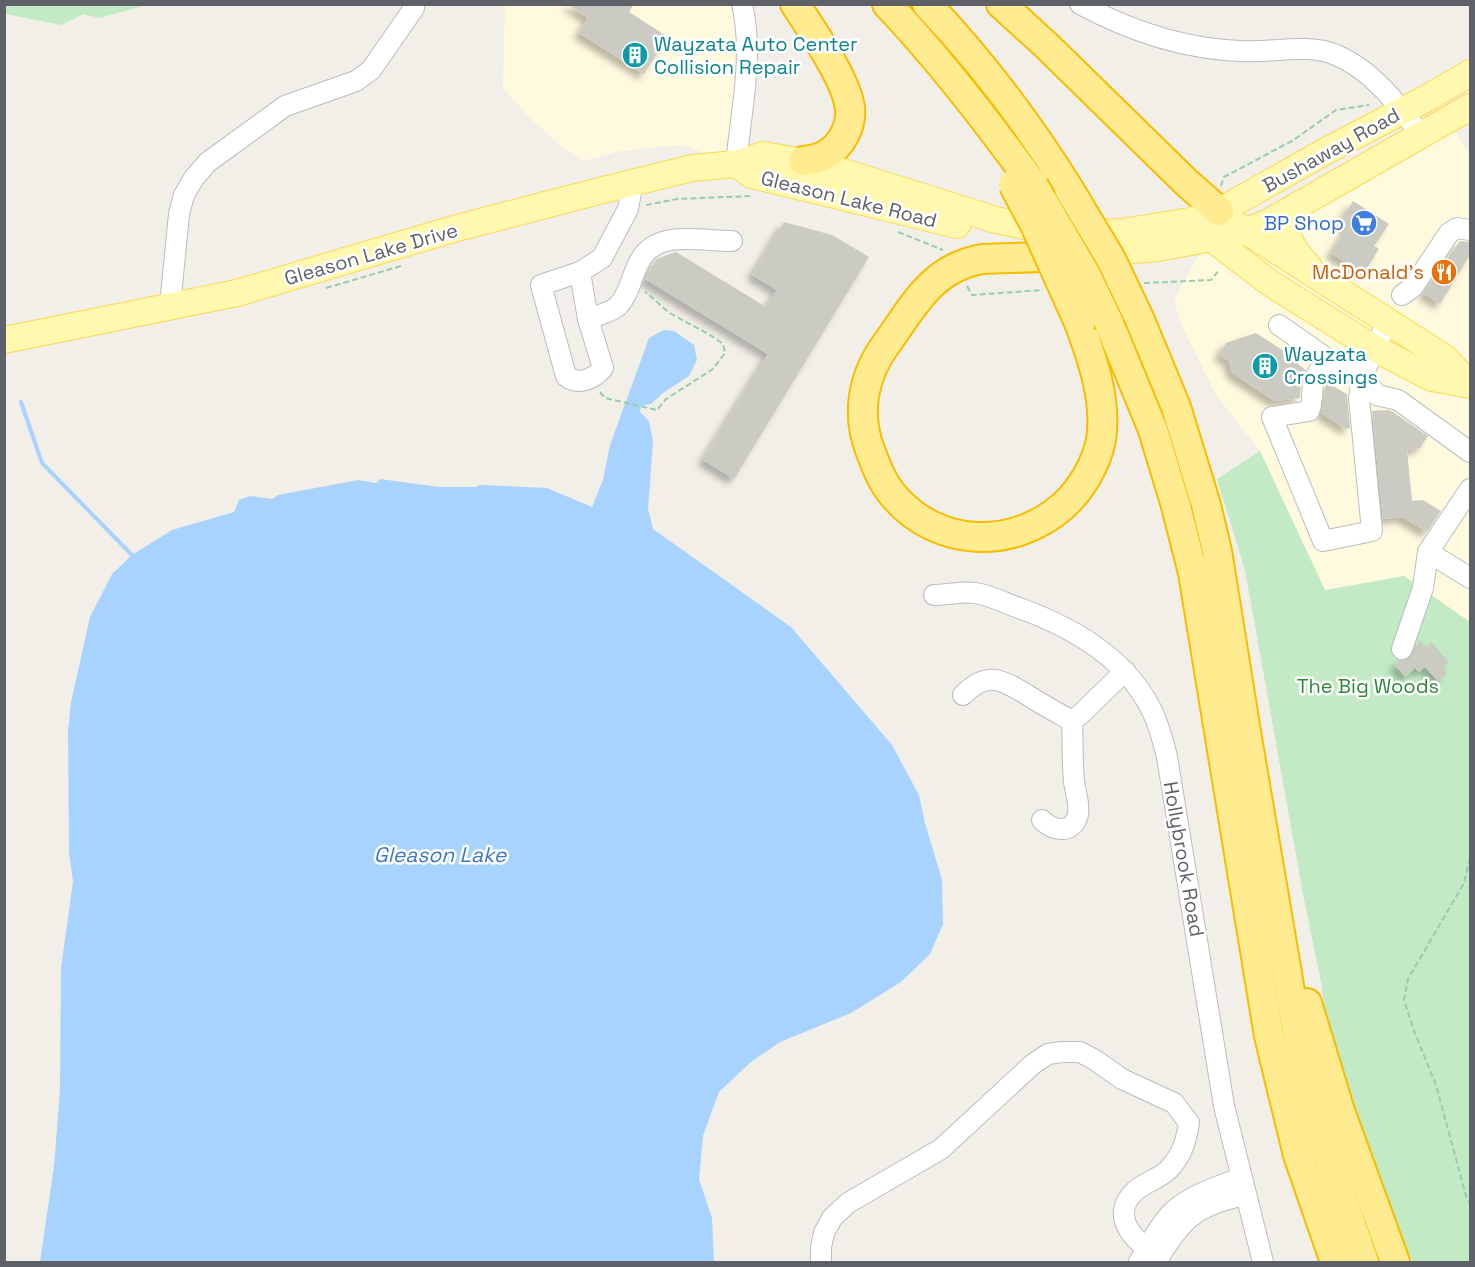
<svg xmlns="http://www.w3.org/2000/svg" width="1475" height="1267" viewBox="0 0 1475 1267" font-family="'Space Grotesk',sans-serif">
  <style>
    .commercial { fill: #fffade }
    .green { fill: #c2eac4 }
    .water { fill: #a9d3ff }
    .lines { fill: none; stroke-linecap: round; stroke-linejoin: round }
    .stream { stroke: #a9d3ff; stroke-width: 4 }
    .building { fill: #cccbc3; filter: url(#shadow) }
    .minor-casing { stroke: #b9bcc1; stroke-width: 22 }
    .major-casing { stroke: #fcd955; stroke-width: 28 }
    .highway-casing { stroke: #f8bc00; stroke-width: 32 }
    .path { stroke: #9accac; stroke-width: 2; stroke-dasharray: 6 3; stroke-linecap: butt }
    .minor { stroke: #fff; stroke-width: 20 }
    .major { stroke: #fff8ae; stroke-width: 26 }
    .highway { stroke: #ffeb90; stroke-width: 28 }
    .highway-bridge-casing { stroke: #f8bc00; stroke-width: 32; stroke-linecap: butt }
    .highway-bridge { stroke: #ffeb90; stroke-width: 28 }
    .labels { text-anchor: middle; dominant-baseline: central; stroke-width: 5; stroke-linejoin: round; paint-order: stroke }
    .culture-label { font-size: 20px; fill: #0d838f; stroke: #fff; text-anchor: start }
    .street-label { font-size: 20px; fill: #5e6268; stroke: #fff }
    .shop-label { font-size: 20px; fill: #366cbe; stroke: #fff; text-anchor: end }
    .food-label { font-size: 20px; fill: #c56008; stroke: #fff; text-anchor: end }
    .park-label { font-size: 20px; fill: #2f8639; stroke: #fff }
    .water-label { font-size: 21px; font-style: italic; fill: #3f76c4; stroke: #fff }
  </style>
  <defs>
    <filter id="shadow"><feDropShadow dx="-5.5" dy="5.5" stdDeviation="3" flood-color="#0004"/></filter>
  </defs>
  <rect width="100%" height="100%" fill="#f1efe7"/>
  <g class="commercial">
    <polygon points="505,5 742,5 736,164 682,145 620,151 584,161 560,145 529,117 503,88"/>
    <polygon points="1448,120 1470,156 1470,622 1404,576 1325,591 1260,451 1216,395 1181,324 1174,300 1195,262 1212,238"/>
  </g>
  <g class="green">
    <polygon points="4,5 5,4 147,5 99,18 84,14 61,25 5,14"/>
    <polygon points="1260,451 1325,590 1404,576 1470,622 1470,1262 1413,1262 1362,1155 1329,1044 1321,982 1303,894 1245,570 1217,479"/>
  </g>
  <polygon class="water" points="664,330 674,331 694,345 697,360 689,376 663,393 651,404 641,406 640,412 649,421 653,441 648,509 653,529 791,627 892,745 919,795 925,823 942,880 943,924 930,954 901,982 851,1013 780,1042 751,1062 719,1092 703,1136 699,1179 712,1218 714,1262 40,1262 54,1166 60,1090 61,968 73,882 69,852 68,731 71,702 90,617 112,574 132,555 172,530 234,512 239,500 250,496 272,499 278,495 358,480 376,483 380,479 439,487 476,487 480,485 547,488 592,507 603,480 610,445 649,338"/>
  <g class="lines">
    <polyline class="stream" points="21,402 42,463 132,555"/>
  </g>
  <g class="building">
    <polygon points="567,4 634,4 629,12 668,37 644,74 579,33 588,18"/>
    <polygon points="1353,201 1389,224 1374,246 1379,249 1363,274 1331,253 1347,227 1340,222"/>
    <polygon points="784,222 832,235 869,257 734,479 703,460 768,354 645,279 657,259 676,252 766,307 777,290 752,275"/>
    <polygon points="1460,241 1470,242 1470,255 1440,304 1423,293"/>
    <polygon points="1256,333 1298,360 1299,365 1306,370 1301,381 1300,398 1274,401 1232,373 1229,361 1219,355 1226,343"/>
    <polygon points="1326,382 1347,394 1350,428 1346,429 1321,413"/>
    <polygon points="1388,410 1393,412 1428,436 1420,448 1407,450 1412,501 1423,500 1441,511 1427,532 1402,517 1383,519 1372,411"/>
    <polygon points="1420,640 1426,647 1431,642 1449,662 1443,668 1447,673 1438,681 1425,667 1419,672 1415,668 1405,677 1395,665 1398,662 1398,660 1405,661 1410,658"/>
  </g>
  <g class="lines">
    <defs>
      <g id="minor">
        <path d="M1080 4C1130 31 1183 49 1241 51 1270 53 1309 43 1336 55 1371 69 1400 106 1421 136"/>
        <path d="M736 164C741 111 754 56 742 4"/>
        <path d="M580 272 541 285 566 376C578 386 594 379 603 368L588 319 580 272 602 258 628 209 633 182"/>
        <polyline points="1402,295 1413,287 1449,233 1457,228 1470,230"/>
        <polyline points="170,306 179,214 184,195 194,178 208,162 285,106 356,81 371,70 414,8"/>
        <path d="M588 319C598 315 610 313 618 306 638 285 629 247 671 240 690 237 713 241 732 241"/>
        <polyline points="1387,322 1362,377 1377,395 1398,400 1470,452"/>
        <polyline points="1279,325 1326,358 1362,377 1359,398 1372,531 1323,541 1272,417 1309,411 1311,405"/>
        <polyline points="1312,398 1313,382 1326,358"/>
        <polyline points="1470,489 1428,552 1470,578"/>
        <path d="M934 595C947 595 962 591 975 593 990 595 1005 603 1019 608 1072 627 1125 657 1151 709 1159 724 1163 741 1167 757L1224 1106 1263 1262"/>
        <polyline points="1402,649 1423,588 1428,552"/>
        <path d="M963 695C987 671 1000 679 1026 694 1041 704 1056 712 1072 721 1073 741 1072 761 1074 781 1075 791 1080 804 1078 814 1074 834 1054 832 1042 820"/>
        <polyline points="1072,721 1082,713 1125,671"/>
        <path d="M821 1262V1247L824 1233 832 1218 848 1203 941 1149 1033 1064 1048 1054 1062 1052H1080L1095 1060 1122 1079 1174 1103 1189 1123C1186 1142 1182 1155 1169 1169 1160 1179 1144 1182 1134 1192 1108 1218 1137 1244 1160 1256"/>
        <path d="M1139 1262C1150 1245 1160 1222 1177 1208 1196 1193 1219 1186 1241 1178"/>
        <path d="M1156 1262C1182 1220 1194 1205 1246 1195"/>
      </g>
      <g id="major">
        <polyline points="736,164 752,175 957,225"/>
        <path d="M1301 203C1279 230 1287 243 1309 267"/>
        <polyline points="1235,224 1445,358 1469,384"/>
        <polyline points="1202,231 1270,283 1372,347 1432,378 1470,385"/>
        <polyline points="1056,249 1085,254 1158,248 1218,237 1252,229 1269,222 1470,107"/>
        <polyline points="4,340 237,293 457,228 607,189 692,168 736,164 763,155 821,165 996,220 1044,230 1086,233 1122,232 1190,221 1225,208 1326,151 1427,98 1470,73"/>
      </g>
      <g id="highway">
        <path d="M795 4C812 30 846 79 850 108 852 126 841 147 825 155 819 159 810 160 803 161"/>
        <path d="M887 4C941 61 988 122 1034 186"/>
        <path d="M927 4C981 61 1028 123 1069 189"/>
        <polyline points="1001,4 1047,46 1186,182 1219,211"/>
        <path d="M1072 256 982 259C932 268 914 305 887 343 863 375 856 413 870 450 876 466 882 482 893 495 937 548 1013 550 1063 506 1082 489 1096 464 1101 440 1107 401 1093 361 1080 325"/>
        <polyline points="1140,320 1176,407 1206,505 1217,551 1247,738 1300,1050 1323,1142 1364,1262"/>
        <polyline points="1109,323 1153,430 1176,506 1193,573 1269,1036 1298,1155 1335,1262"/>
        <polyline points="1307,1003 1340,1111 1395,1262"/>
      </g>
    </defs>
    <use href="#minor" class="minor-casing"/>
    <use href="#major" class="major-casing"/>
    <use href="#highway" class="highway-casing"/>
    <g class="path">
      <polyline points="1221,186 1224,177 1292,141 1336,110 1369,105"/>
      <polyline points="646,205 677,199 751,196"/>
      <polyline points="898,232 943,250"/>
      <polyline points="1144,283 1211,280 1220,269"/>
      <polyline points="967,286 972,295 1043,290"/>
      <polyline points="326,288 401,266"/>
      <path d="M600 392 605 398 657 410 666 399 713 369 725 353 723 344C706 331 688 324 670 313 661 307 654 298 645 292"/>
      <polyline points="1470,858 1464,883 1408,979 1404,1000 1414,1031 1436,1085 1466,1196 1470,1204"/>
    </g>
    <use href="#minor" class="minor"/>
    <use href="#major" class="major"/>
    <use href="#highway" class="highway"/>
    <defs>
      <g id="highway-bridge">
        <polyline points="1013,184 1035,225 1080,325"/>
        <polyline points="1034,186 1086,275 1109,323"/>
        <polyline points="1069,189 1111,259 1140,320"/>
      </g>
    </defs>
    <use href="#highway-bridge" class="highway-bridge-casing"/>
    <use href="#highway-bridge" class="highway-bridge"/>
  </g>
  <defs>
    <symbol id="building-disc" viewBox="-11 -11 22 22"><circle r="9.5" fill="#0f9aa8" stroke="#fff"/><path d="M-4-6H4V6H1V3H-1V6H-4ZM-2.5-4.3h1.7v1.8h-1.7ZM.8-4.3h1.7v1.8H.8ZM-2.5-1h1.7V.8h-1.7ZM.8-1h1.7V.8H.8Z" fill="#fff"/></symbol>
    <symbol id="supermarket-disc" viewBox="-11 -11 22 22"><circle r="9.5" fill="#3f7fe0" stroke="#fff"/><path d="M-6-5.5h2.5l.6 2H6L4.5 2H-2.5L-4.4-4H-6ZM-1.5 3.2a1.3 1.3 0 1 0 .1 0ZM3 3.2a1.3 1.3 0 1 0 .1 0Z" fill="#fff"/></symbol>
    <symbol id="restaurant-disc" viewBox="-11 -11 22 22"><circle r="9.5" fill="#e8710a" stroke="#fff"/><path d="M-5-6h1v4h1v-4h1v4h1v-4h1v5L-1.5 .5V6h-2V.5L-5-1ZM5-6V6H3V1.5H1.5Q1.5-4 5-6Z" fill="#fff"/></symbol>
  </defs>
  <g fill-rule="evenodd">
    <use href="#building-disc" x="620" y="40" width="30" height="30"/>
    <use href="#supermarket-disc" x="1349" y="208" width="30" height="30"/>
    <use href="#restaurant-disc" x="1429" y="257" width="30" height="30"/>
    <use href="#building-disc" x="1250" y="351" width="30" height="30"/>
  </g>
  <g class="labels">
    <g class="culture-label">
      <text x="654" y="44">Wayzata Auto Center<tspan x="654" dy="23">Collision Repair</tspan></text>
      <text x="1284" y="354">Wayzata<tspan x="1284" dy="23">Crossings</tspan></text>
    </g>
    <g class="street-label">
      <text transform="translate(1331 150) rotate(-29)">Bushaway Road</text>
      <text transform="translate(849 199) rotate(14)">Gleason Lake Road</text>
      <text transform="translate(371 254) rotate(-16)">Gleason Lake Drive</text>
      <text transform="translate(1184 859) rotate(80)">Hollybrook Road</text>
    </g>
    <g class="shop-label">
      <text x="1344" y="223">BP Shop</text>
    </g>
    <g class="food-label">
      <text x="1424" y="272">McDonald's</text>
    </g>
    <g class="park-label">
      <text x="1368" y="686">The Big Woods</text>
    </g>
    <g class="water-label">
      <text x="440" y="854">Gleason Lake</text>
    </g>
  </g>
  <rect width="1475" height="1267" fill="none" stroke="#5e6268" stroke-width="12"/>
</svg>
